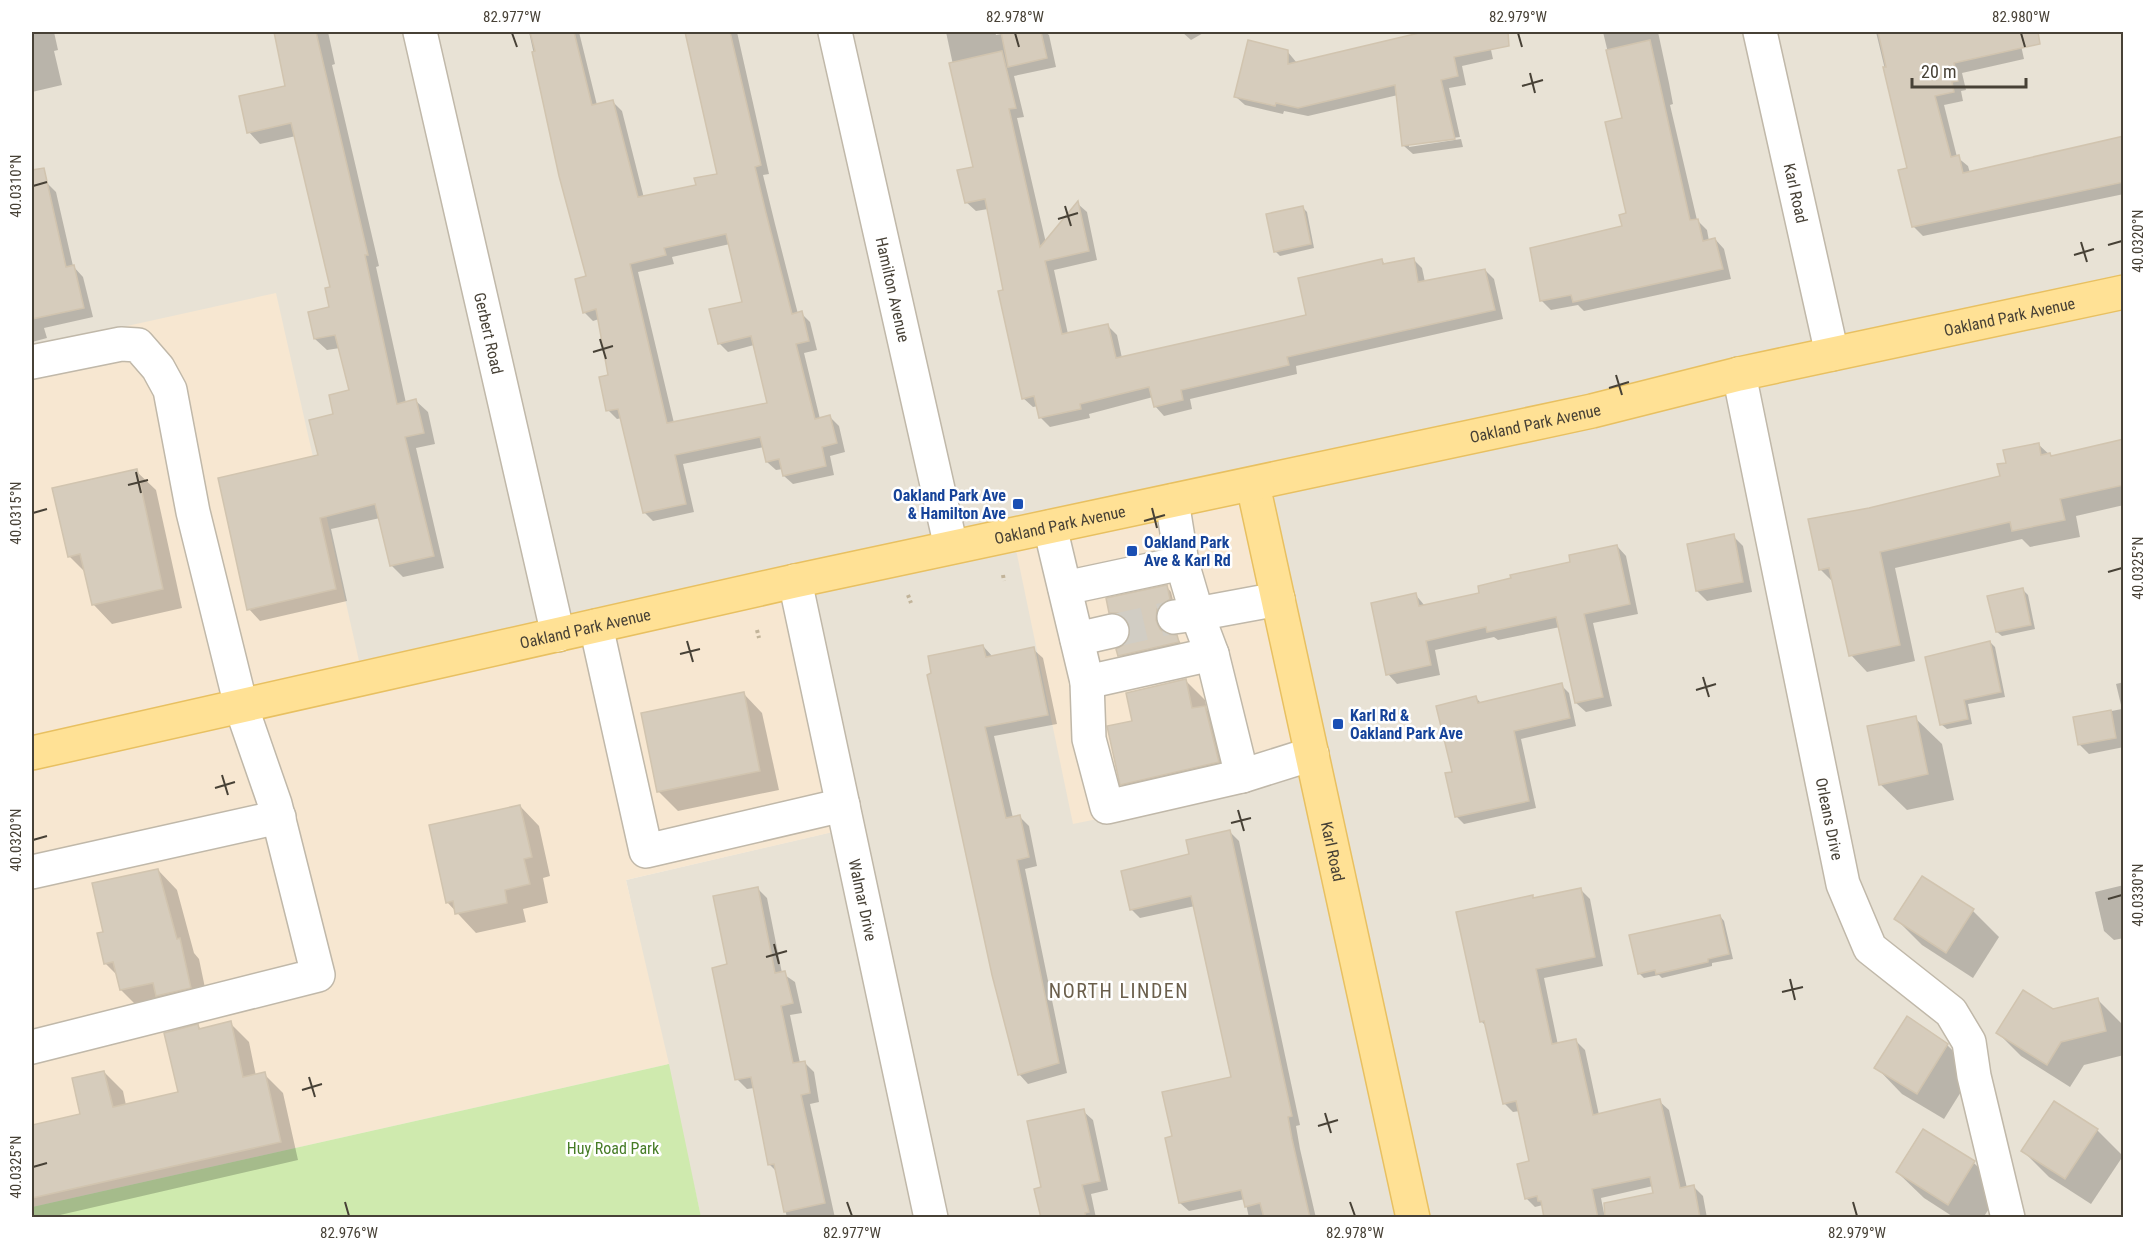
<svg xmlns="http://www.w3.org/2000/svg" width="2155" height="1249" viewBox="0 0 2155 1249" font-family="'Roboto Condensed',sans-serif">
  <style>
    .residential { fill: #e8e2d5 }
    .commercial { fill: #f7e7d1 }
    .green { fill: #cfeaae }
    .shadow { fill: #0003; fill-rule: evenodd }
    .building { fill: #d6ccbc; stroke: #d1c4af; stroke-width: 1.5; fill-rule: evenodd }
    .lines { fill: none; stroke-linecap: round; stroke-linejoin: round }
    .minor-tunnel { stroke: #d1cdc4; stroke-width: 33; stroke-dasharray: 33 16; stroke-linecap: butt }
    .minor-casing { stroke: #c0b8a9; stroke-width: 36 }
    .major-casing { stroke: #e8c061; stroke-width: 36 }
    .path { stroke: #c2b49a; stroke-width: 4; stroke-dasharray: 3 3; stroke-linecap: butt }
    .minor { stroke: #fff; stroke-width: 33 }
    .major { stroke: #ffe195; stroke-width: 33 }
    .ticks { fill: none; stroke: #474136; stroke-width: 2 }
    .transit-dot { fill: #1a4fb4; stroke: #fff; stroke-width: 2 }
    .labels { text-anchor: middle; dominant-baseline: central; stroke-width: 5; stroke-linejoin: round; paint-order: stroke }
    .street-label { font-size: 16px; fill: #474136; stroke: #fff }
    .transit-label { font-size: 16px; font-weight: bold; fill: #164399; stroke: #fff; text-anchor: start }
    .park-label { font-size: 16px; fill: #467c26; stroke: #fff }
    .quarter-label { font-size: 20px; letter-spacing: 1.5px; fill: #6b5f4c; stroke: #fff }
    .neatline { fill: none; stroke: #474136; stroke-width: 2 }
    .ticks-label { font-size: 15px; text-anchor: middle; fill: #474136 }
  </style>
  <rect width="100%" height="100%" fill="#f4f0e7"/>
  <polygon class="residential" points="32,32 2123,32 2123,1217 701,1217 626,880 845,829 364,683 32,347"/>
  <g class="commercial">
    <polygon points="276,293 364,683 797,587 846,829 626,880 669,1064 32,1207 32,347"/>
    <polygon points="1257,490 1315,774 1073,824 1014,540"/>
  </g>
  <polygon class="green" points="669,1064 701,1217 32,1217 32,1207"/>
  <g class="shadow">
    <polygon points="32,32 54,32 58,50 54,51 62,85 32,92"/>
    <polygon points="275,32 328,32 335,64 332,65 379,266 376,267 406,403 416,401 428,412 435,444 416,448 444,568 403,577 391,565 380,518 331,529 347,601 260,621 249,609 320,456 335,415 351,391 340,348 327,350 315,339 331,308 332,288 296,136 260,144 249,132 287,87"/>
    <path d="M529 32H579L597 105 613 102 622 111 644 198 698 186 719 175 687 32H737L769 174 763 175 775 224 798 314 801 313 810 322 817 350 804 353 820 419 830 417 839 426 845 452 830 456 834 475 793 484 784 476 783 469 776 470 767 462 764 447 683 464 694 512 653 521 644 512 622 418 617 419 608 410 610 376 599 319 593 321 584 312 588 277 561 176ZM730 244 744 303 719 343 728 352 754 345 768 404 674 423 638 272 674 264 672 257Z"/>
    <polygon points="946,32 995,32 996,35 1013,32 1045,32 1049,35 1056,67 1014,76 1024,117 1017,118 1046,243 1078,204 1087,212 1097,260 1054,270 1068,334 1108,326 1117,335 1122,358 1308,317 1382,261 1386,265 1413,259 1422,268 1425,282 1485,270 1494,279 1503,319 1296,366 1297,374 1190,399 1192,409 1164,416 1155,406 1153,397 1089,414 1090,418 1050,427 1041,418 1038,406 1033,407 1023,398 988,209 976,211 966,202 975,168"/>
    <polygon points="1182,32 1205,32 1191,40"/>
    <polygon points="1427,32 1487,32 1493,59 1462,66 1466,85 1449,88 1460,137 1409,144 1409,147 1461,139 1463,147 1413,154 1404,146 1398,95 1308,116 1284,111 1283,114 1245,105 1236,97 1287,51 1297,63"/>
    <polygon points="1603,32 1658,32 1669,83 1673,104 1670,105 1697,220 1707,230 1709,241 1715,239 1724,249 1731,279 1584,311 1578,305 1551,310 1541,300 1624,227 1628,215 1624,119"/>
    <polygon points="1876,32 2018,32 2024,59 1962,73 1966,90 1961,91 1963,101 1944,105 1957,157 1968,166 1970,173 2124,138 2124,194 1923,236 1913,226 1909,169"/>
    <polygon points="46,182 56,192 73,266 83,277 93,317 44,328 47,338 32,342 32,185"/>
    <polygon points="1302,207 1307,212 1314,248 1280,256 1275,251"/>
    <polygon points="2124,440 2124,505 2076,516 2080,537 2030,547 2022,539 1895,568 1915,661 1867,672 1851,655 1834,583 1820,569 1869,509 2002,477 2008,464 2038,444 2052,457"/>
    <polygon points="136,471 156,490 182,608 112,624 93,604 86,573 69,556"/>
    <polygon points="1733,536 1743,546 1752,592 1707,601 1697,591"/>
    <polygon points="1617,546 1626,556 1638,614 1593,623 1612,706 1586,712 1576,703 1560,627 1498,640 1494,637 1435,650 1440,675 1397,684 1388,674 1415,594 1425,606 1481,594"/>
    <polygon points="1167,587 1171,592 1174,604 1161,614 1160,626 1163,633 1177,637 1183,647 1124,660 1119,655 1131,638 1132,627 1128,620 1115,617 1110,612"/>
    <polygon points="2023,590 2028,595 2035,629 2002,636 1997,632"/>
    <polygon points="1990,642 1995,647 2005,697 1968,704 1972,724 1947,729 1942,725"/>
    <polygon points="983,646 993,657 1033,649 1043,658 1057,724 994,736 1013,818 1020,817 1029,826 1037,866 1025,869 1067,1073 1028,1084 1019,1074 1014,1061 932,695"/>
    <polygon points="1186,681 1205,700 1207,710 1224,727 1238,781 1141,803 1122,784"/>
    <polygon points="2124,682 2124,747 2089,754 2080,745 2075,718 2122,709 2116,684"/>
    <polygon points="1561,685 1569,693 1576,726 1521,739 1536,808 1464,824 1456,816 1454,773 1475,697 1482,704"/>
    <polygon points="743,693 762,713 779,790 678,811 659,792"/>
    <polygon points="1915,718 1942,744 1954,800 1907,810 1880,784"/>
    <polygon points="520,806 539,826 550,876 543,878 548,903 523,909 526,922 476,933 447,902"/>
    <polygon points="1230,832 1239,841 1300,1125 1296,1126 1300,1149 1316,1218 1249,1218 1245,1199 1189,1211 1180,1203 1174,1137 1233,1078 1195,906 1140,918 1131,909 1191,855"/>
    <polygon points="158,870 177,890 194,953 199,959 209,1007 140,1009 121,990 118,976 105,963 105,933"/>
    <polygon points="2124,885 2124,938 2114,940 2104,931 2095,892"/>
    <polygon points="757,888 767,898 782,973 795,982 802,1013 790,1015 800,1063 804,1062 814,1072 819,1102 810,1104 835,1218 787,1218 777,1172 769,1164 754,1088 747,1089 737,1079 729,965"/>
    <polygon points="1581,890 1590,899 1603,966 1544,978 1558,1045 1576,1041 1585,1050 1599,1115 1659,1101 1669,1110 1687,1188 1694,1187 1703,1196 1707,1218 1659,1218 1653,1186 1601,1198 1605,1218 1546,1218 1543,1205 1535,1207 1526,1198 1531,1162 1520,1111 1513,1112 1504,1103 1487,1027 1481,1021 1532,897 1535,900"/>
    <polygon points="1973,911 1999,937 1973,978 1922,945 1896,919"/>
    <polygon points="1720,916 1724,921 1733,959 1712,963 1712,966 1662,978 1659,975 1644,978 1639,973"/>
    <polygon points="2098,1000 2121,1023 2124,1055 2084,1065 2070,1087 2021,1056 1998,1033 2053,1011"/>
    <polygon points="230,1023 249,1042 256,1076 264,1074 283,1093 298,1160 47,1218 32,1218 32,1127 82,1115 104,1072 123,1091 126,1105 179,1093 198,1026 202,1030"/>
    <polygon points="1947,1045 1974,1071 1944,1119 1902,1094 1876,1067"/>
    <polygon points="1083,1111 1093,1120 1108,1190 1091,1194 1096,1218 1043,1218 1043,1188"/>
    <polygon points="2097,1130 2123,1156 2091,1204 2049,1177 2023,1151"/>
    <polygon points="1924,1131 1975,1164 2001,1190 1983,1218 1955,1218 1924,1198 1897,1172"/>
  </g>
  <g class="building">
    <polygon points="274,32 316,32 368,255 365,255 397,404 416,399 424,433 405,437 434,556 390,566 375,504 320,518 336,589 247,610 218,478 318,455 309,420 333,414 329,395 349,390 335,335 314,339 308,312 329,307 325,288 330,287 291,123 247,133 239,96 285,86"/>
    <path d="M530 32H574L592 105 613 100 638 197 696 185 694 178 717 174 685 32H730L761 165 755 167 766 213 792 314 802 311 809 341 796 344 815 419 830 415 837 443 822 447 826 466 783 476 779 459 766 462 760 437 675 455 686 504 643 513 618 409 606 411 599 377 608 375 596 309 583 313 575 279 586 276 559 176 532 52 535 51ZM726 234 742 302 709 309 718 344 751 336 767 403 667 423 630 264 666 255 664 248Z"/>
    <polygon points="1001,32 1041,32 1047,58 1008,67"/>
    <polygon points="1423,32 1508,32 1509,46 1454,57 1458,76 1441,80 1455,139 1402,146 1395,85 1298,108 1276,103 1275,106 1234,97 1248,40 1288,50 1288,64"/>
    <polygon points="1878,32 2038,32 2040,44 1954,63 1958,81 1952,82 1954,92 1935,96 1951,157 1959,155 1963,173 2124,136 2124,182 1912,227 1898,170 1907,168 1883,67 1886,67"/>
    <polygon points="1650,40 1690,220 1698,219 1703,241 1715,238 1723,269 1573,302 1571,295 1540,301 1530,248 1622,226 1619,215 1626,213 1605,122 1622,118 1606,50"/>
    <polygon points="1002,51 1016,108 1009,109 1040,247 1078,201 1089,251 1045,261 1062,334 1108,324 1116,358 1306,315 1298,278 1382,259 1383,264 1414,258 1418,282 1485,269 1495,310 1287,357 1289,365 1181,390 1183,400 1154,407 1149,387 1080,404 1081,409 1039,418 1034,396 1022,399 998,291 1003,290 985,199 965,203 957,170 973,167 949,63"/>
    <polygon points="44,168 66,267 74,265 84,308 32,319 32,170"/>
    <polygon points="1303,206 1311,244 1274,252 1266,214"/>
    <polygon points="2124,439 2124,485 2060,499 2065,520 2012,531 2010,522 1880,552 1900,645 1849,656 1829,568 1819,570 1808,519 1869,508 2000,476 1997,464 2006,463 2003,450 2039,443 2041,455 2050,453 2051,456"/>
    <polygon points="137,469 163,589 92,605 80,554 68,557 52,488"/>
    <polygon points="1734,534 1743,582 1696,591 1687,544"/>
    <polygon points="1617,545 1630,604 1584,614 1603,697 1575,703 1556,617 1487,632 1486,627 1426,641 1431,665 1386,675 1371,603 1416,593 1419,606 1479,593 1478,586 1511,578 1510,575 1570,562 1569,555"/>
    <polygon points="1167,585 1170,599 1157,609 1156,620 1160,629 1166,634 1177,635 1179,642 1118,656 1116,649 1125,644 1130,637 1130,627 1125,618 1118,613 1109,613 1106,598"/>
    <polygon points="2023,588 2031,625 1996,632 1987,596"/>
    <polygon points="1990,641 2001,692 1964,700 1968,719 1940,725 1925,657"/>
    <polygon points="983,645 986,657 1034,647 1048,715 985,727 1006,818 1020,815 1029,857 1017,860 1059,1063 1018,1075 992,975 927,675 931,673 928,656"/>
    <polygon points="1186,679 1192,708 1205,706 1219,762 1120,785 1107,726 1132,721 1126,693"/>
    <polygon points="1562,683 1570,718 1514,731 1529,801 1455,817 1445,773 1452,772 1436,706 1476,696 1478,703"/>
    <polygon points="744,692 760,771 657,792 641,713"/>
    <polygon points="2111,710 2116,738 2078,745 2073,717"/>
    <polygon points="1916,716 1928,774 1879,785 1867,726"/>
    <polygon points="520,805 532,857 524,859 530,884 505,890 507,903 455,914 453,901 446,903 429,825"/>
    <polygon points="1230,830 1292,1116 1288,1117 1292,1139 1310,1218 1264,1218 1260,1203 1245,1207 1241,1190 1179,1203 1165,1138 1172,1136 1162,1092 1231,1077 1191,896 1130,910 1121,871 1189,854 1186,840"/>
    <polygon points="158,869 177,939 180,938 191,988 156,996 153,983 120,990 113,962 104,964 97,933 103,932 92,883"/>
    <polygon points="1922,876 1974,909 1946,953 1894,919"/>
    <polygon points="758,887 775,973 785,971 793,1003 781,1006 793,1063 805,1061 810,1093 801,1095 825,1203 784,1212 774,1164 768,1165 751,1077 735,1080 712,968 727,964 713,896"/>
    <polygon points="1581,888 1595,957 1536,969 1552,1044 1576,1039 1593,1115 1660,1099 1680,1188 1694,1185 1700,1218 1605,1218 1604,1203 1653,1193 1650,1177 1592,1189 1598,1218 1544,1218 1541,1201 1538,1201 1537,1196 1525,1199 1517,1164 1529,1161 1516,1101 1503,1104 1484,1021 1480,1022 1456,912 1533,895 1533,898"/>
    <polygon points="1720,915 1729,954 1708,959 1708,962 1656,974 1655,970 1638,974 1629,935"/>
    <polygon points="2023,990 2053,1009 2098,998 2106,1031 2061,1042 2047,1065 1996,1033"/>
    <polygon points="1907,1016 1948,1044 1917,1094 1874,1068"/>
    <polygon points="231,1021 243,1077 265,1072 281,1142 32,1198 32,1125 80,1114 72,1078 104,1071 113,1107 178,1092 164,1033 198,1024 199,1029"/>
    <polygon points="2054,1101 2098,1129 2065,1179 2021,1151"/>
    <polygon points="1084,1109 1100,1181 1082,1185 1089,1212 1085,1213 1086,1218 1041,1218 1034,1189 1041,1187 1027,1121"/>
    <polygon points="1923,1129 1975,1161 1948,1205 1896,1172"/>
  </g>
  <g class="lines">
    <polyline class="minor-tunnel" points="1112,631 1174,617"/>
    <defs>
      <g id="minor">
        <path id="s1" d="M420 32 558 635"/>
        <path id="s2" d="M835 32 951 547"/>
        <path id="s3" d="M1760 32 1832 354"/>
        <polyline points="32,362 121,344 138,345 158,368 170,390 193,512 241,706 275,804 318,975 32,1047"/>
        <path id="s4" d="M1739 374 1843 884 1870 948 1951 1012 1969 1042 1974 1076 2008 1218"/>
        <polyline points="1172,501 1182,563"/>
        <polyline points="1050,527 1087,682 1212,654"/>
        <path id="s5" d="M795 581 931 1218"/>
        <polyline points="1065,588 1182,563 1197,614 1174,617"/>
        <polyline points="1278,599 1197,614 1212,654 1242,776 1312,754"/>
        <polyline points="596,626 646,851 843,805"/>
        <polyline points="1077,639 1112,631"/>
        <polyline points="1087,682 1089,739 1107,807 1242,776"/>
        <polyline points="32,872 279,817"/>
      </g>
      <g id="major">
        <path id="s6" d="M1253 485 1413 1218"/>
        <path id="s7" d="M32 753 795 581 1592 411 1739 374 2124 292"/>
      </g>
    </defs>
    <use href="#minor" class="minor-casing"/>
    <use href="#major" class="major-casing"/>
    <g class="path">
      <polyline points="1003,575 1004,581"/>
      <polyline points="908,595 911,603"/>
      <polyline points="757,630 759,638"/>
    </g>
    <use href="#minor" class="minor"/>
    <use href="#major" class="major"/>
  </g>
  <path class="ticks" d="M512 33 517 47M1015 33 1019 47M1518 33 1522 47M2021 33 2025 47M1530 73 1535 93M1522 86 1543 80M33 186 47 182M1065 206 1071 226M1058 219 1078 213M2081 242 2087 262M2108 245 2122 241M2074 255 2094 249M600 339 606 359M593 352 613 346M1616 375 1622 395M1609 388 1629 382M136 472 141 493M128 485 148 480M1152 508 1157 528M33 513 47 509M1144 521 1165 515M2108 572 2122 568M687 641 693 662M680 654 700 649M1703 677 1709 697M1696 690 1716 684M222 775 228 795M215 788 235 782M1238 810 1244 831M1231 823 1251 818M33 840 47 836M2108 899 2122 895M774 944 779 964M766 957 787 951M1790 979 1795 1000M1782 992 1803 987M309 1077 315 1097M302 1090 322 1084M1325 1113 1331 1133M1318 1126 1338 1120M33 1167 47 1163M345 1202 349 1216M847 1202 852 1216M1350 1202 1355 1216M1853 1202 1857 1216"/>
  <g class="transit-dot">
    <rect x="1012" y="498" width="12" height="12" rx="3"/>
    <rect x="1126" y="545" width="12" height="12" rx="3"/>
    <rect x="1332" y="718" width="12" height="12" rx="3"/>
  </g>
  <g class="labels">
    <g class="street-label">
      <text stroke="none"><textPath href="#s3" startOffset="165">Karl Road</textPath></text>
      <text stroke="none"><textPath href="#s2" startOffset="264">Hamilton Avenue</textPath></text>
      <text stroke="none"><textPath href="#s7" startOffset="2025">Oakland Park Avenue</textPath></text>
      <text stroke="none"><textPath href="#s1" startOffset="309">Gerbert Road</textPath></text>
      <text stroke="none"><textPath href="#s7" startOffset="1539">Oakland Park Avenue</textPath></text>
      <text stroke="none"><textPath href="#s7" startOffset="1053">Oakland Park Avenue</textPath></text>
      <text stroke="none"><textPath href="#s7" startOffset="567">Oakland Park Avenue</textPath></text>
      <text stroke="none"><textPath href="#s4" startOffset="454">Orleans Drive</textPath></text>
      <text stroke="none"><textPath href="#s6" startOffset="375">Karl Road</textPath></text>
      <text stroke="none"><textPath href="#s5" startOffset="326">Walmar Drive</textPath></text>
    </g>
    <g class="transit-label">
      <text x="1006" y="495" text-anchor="end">Oakland Park Ave<tspan x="1006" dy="18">&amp; Hamilton Ave</tspan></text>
      <text x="1144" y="542">Oakland Park<tspan x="1144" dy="18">Ave &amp; Karl Rd</tspan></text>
      <text x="1350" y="715">Karl Rd &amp;<tspan x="1350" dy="18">Oakland Park Ave</tspan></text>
    </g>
    <g class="park-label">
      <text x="613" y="1148">Huy Road Park</text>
    </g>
    <g class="quarter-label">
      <text x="1119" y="991">NORTH LINDEN</text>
    </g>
  </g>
  <rect width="2155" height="1249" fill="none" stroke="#ffffff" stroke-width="66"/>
  <path d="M1912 78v9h114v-9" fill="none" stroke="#474136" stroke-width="3"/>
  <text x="1921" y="78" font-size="18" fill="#474136" stroke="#ffffff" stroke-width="4.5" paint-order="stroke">20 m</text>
  <rect x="33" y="33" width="2089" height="1183" class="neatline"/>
  <g class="ticks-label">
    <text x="512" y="22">82.977°W</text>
    <text x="1015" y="22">82.978°W</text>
    <text x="1518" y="22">82.979°W</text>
    <text x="2021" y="22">82.980°W</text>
    <text transform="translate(16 186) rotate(-90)" y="5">40.0310°N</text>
    <text transform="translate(2138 241) rotate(-90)" y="5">40.0320°N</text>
    <text transform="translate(16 513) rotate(-90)" y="5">40.0315°N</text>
    <text transform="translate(2138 568) rotate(-90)" y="5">40.0325°N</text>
    <text transform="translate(16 840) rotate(-90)" y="5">40.0320°N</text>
    <text transform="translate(2138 895) rotate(-90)" y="5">40.0330°N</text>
    <text transform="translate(16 1167) rotate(-90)" y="5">40.0325°N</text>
    <text x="349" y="1238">82.976°W</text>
    <text x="852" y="1238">82.977°W</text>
    <text x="1355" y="1238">82.978°W</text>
    <text x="1857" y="1238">82.979°W</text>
  </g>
</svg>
